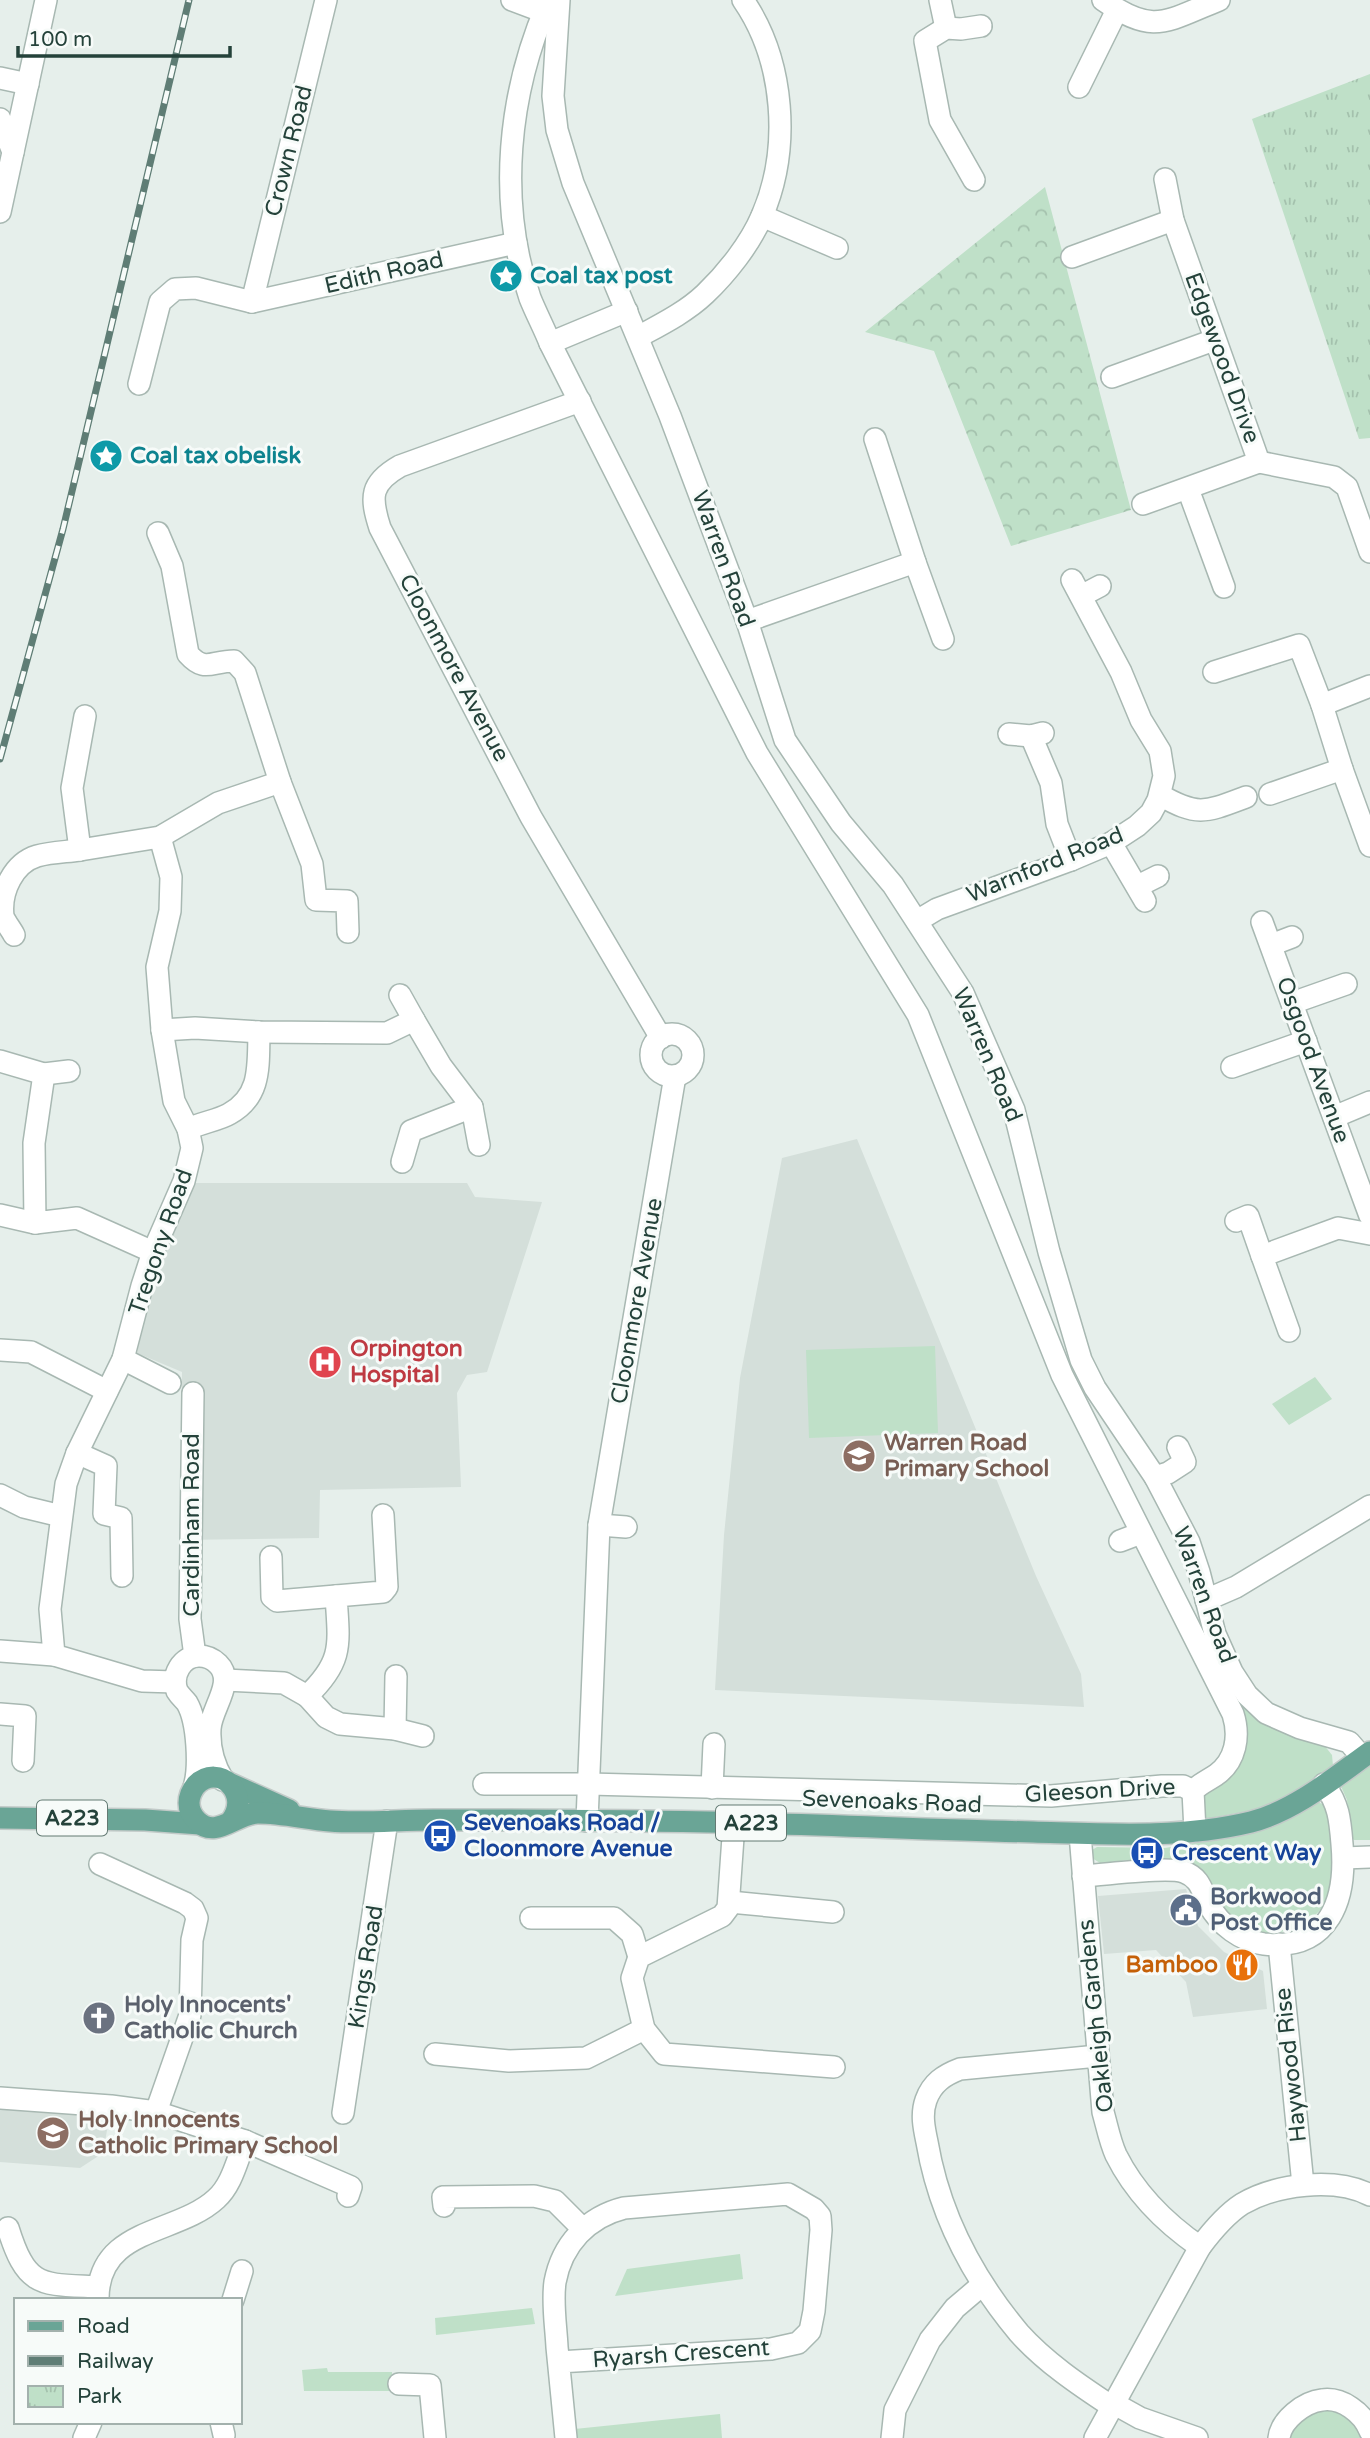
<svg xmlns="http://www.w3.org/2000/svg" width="1370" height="2438" viewBox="0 0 1370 2438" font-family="'Varela Round',sans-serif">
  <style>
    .built { fill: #d4dfda }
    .grass { fill: #bfe0c8 }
    .forest { fill: url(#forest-crowns) }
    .park { fill: url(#park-tufts) }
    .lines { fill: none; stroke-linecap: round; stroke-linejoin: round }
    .minor-casing { stroke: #a8b8b2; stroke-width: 24 }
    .major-casing { stroke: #c2cac8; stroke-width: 24 }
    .minor { stroke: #fff; stroke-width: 21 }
    .major { stroke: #6aa596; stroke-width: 21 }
    .rail-casing { stroke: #5f7d75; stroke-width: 7 }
    .rail { stroke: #f7fbf9; stroke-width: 4.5; stroke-dasharray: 13; stroke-linecap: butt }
    .labels { text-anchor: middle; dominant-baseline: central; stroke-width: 6; stroke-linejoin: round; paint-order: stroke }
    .shield { fill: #f7fbf9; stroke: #637a73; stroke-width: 2 }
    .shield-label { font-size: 21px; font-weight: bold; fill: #24423a }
    .street-label { font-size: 23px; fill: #24423a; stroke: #f7fbf9 }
    .culture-label { font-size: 23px; font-weight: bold; fill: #0d838f; stroke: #f7fbf9; text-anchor: start }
    .health-label { font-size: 23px; font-weight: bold; fill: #be3a42; stroke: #f7fbf9; text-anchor: start }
    .education-label { font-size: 23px; font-weight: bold; fill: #785e54; stroke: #f7fbf9; text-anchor: start }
    .transit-label { font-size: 23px; font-weight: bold; fill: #164399; stroke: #f7fbf9; text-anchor: start }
    .service-label { font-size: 23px; font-weight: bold; fill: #4e5e75; stroke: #f7fbf9; text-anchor: start }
    .food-label { font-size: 23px; font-weight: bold; fill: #c56008; stroke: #f7fbf9; text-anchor: end }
    .worship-label { font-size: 23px; font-weight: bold; fill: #5b616d; stroke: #f7fbf9; text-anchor: start }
  </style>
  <defs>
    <pattern id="forest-crowns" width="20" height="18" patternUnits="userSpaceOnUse" patternTransform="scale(1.75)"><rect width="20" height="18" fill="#bfe0c8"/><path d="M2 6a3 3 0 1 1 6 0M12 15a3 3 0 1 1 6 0" fill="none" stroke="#a4c1ad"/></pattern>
    <pattern id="park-tufts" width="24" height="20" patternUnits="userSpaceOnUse" patternTransform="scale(1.75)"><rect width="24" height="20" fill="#bfe0c8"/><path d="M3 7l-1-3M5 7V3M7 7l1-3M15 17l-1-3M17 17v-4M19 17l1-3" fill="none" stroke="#a4c1ad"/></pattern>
  </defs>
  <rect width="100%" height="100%" fill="#e6efeb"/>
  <g class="built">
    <polygon points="857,1139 1036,1576 1081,1674 1084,1707 715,1690 724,1535 740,1378 782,1158"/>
    <polygon points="194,1183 467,1183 475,1197 542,1202 487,1372 467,1375 457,1393 461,1487 320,1490 319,1538 180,1540 182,1372 137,1353 150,1286"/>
    <polygon points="1186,1889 1198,1926 1224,1952 1263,1971 1267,2009 1193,2017 1186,1982 1156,1950 1104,1954 1098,1896"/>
    <polygon points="0,2104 110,2113 103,2153 80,2168 0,2162"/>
  </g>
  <g class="grass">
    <polygon points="935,1346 938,1433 809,1438 806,1350"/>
    <polygon points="1315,1377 1332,1399 1289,1425 1272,1404"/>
    <path d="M1235 1693 1324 1745 1332 1755 1333 1766 1298 1790 1264 1808 1205 1819C1200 1793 1204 1791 1225 1778Z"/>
    <polygon points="1370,1760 1370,1840 1354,1840 1351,1837 1347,1800 1340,1784"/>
    <path d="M1315 1801 1325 1805C1328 1823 1337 1858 1336 1875 1333 1919 1276 1948 1239 1925 1215 1910 1215 1875 1196 1865 1172 1853 1127 1861 1100 1863L1092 1858V1850L1097 1847 1165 1848 1241 1835Z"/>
    <polygon points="740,2254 743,2279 615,2296 627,2269"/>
    <polygon points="532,2308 535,2324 436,2335 435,2318"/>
    <polygon points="327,2368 328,2372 392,2372 392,2391 304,2391 302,2370"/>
    <polygon points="1322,2407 1351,2417 1366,2438 1286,2438 1294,2424"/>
    <polygon points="720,2414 722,2438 566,2438 565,2430"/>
  </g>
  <polygon class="forest" points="1045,187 1131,510 1011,546 934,351 865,332"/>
  <polygon class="park" points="1370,74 1370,438 1359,439 1252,119"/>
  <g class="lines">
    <defs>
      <g id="minor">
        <polyline points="512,0 544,12"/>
        <path d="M549 0C508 93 497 201 530 298 536 313 544 328 550 343L757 753 918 1015 1062 1375 1233 1714C1240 1736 1236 1761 1216 1775 1207 1781 1199 1784 1193 1791L1195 1831"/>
        <polyline points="559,0 553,96 557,130 573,183 670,416 747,621 785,740 841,823 893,885 963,993 1014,1110 1049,1252 1081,1360 1095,1388 1155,1477 1189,1542 1199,1572 1215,1634 1232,1672 1247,1695 1266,1713 1300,1728 1349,1742 1362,1757"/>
        <polyline points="940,0 946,28"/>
        <path d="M1103 0C1154 36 1166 21 1219 0"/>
        <polyline points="0,78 28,84"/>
        <polyline points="1079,87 1117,10"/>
        <polyline points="0,119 13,152"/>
        <polyline points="1165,179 1173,220 1259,462 1334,477 1347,487 1370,552"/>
        <polyline points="974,180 940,120 925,41 946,28 961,29 981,26"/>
        <polyline points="0,212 46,0"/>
        <polyline points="762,216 837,248"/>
        <polyline points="1072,257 1173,220"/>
        <polyline points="252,302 326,0"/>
        <path d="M638 337C662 324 686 312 705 294 727 273 750 244 762 216 791 149 785 61 743 0"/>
        <polyline points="550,343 627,311"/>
        <polyline points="1112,377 1214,340"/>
        <polyline points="139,384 160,302 175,289 196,288 252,302 516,243"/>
        <path d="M580 401 400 466C370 483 370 497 380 528L531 817 661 1038"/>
        <polyline points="875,439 915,562"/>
        <polyline points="1188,489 1224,587"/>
        <polyline points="1143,504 1259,462"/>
        <polyline points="1081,596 1100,586"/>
        <polyline points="747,621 915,562 943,639"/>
        <polyline points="1214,672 1299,645 1322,705"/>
        <polyline points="1370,686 1322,705 1342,769 1370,846"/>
        <path d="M85 716 72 788 80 850 160 837 218 803 280 782 245 673 234 661C211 661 205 673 188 654L172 566 158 533"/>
        <polyline points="1009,734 1031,736 1043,733"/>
        <polyline points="1031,736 1051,783 1057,824 1071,860"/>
        <polyline points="280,782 312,864 316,900 347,901 348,932"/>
        <polyline points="1270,794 1342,769"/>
        <path d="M1160 795C1198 817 1206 812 1246 797"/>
        <polyline points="160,837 171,877 170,911 157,967 162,1030 174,1101 188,1129 192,1148 184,1181 153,1252 142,1286 123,1359 77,1453 66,1484 50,1609 54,1655 142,1681 175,1682"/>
        <polyline points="1111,843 1145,901"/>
        <polyline points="1138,886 1158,876"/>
        <polyline points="917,921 937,909 1071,860 1111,843 1137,826 1151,813 1158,800 1164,776 1160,751 1141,720 1121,672 1072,580"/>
        <polyline points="1262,922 1370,1216"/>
        <path d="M14 935C11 929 5 922 3 916 0 891 14 863 37 856 51 852 66 852 80 850"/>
        <polyline points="1271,945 1292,937"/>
        <polyline points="400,995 414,1020"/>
        <polyline points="1292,1003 1346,984"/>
        <polyline points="162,1030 195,1028 259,1032 387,1033 414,1020 441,1066 472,1107 479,1145"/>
        <circle cx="672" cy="1055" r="21"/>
        <polyline points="0,1061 44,1074 34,1143 35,1223 77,1218 153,1252"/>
        <polyline points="1232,1067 1306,1041"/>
        <polyline points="44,1074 69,1071"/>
        <polyline points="1334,1117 1370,1102"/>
        <path d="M188 1129C200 1123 219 1120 229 1114 262 1096 258 1065 259 1032"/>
        <polyline points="402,1162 411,1131 472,1107"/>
        <polyline points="0,1215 35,1223"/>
        <polyline points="1236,1221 1248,1216 1262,1256"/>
        <polyline points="1289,1331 1262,1256 1338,1228 1370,1234"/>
        <polyline points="0,1350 31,1352 107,1391"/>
        <polyline points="123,1359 170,1383"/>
        <polyline points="193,1393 190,1619 195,1656"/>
        <polyline points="77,1453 106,1466 104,1514 121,1518 122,1576"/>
        <polyline points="1155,1477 1168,1473 1185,1462 1178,1447"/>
        <polyline points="0,1495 24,1507 61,1516"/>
        <polyline points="599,1525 626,1527"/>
        <polyline points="1120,1541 1141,1533"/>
        <polyline points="271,1557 272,1597 277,1601 336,1596"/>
        <polyline points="1206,1600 1236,1587 1370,1506"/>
        <polyline points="0,1651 54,1655"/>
        <path d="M225 1680 284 1683 307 1696C344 1661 339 1644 336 1596L383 1592 387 1587 383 1515"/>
        <polyline points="307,1696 326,1717 340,1724 395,1729 423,1736"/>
        <polyline points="0,1714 25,1716 23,1761"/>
        <polyline points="395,1729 396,1676"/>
        <polyline points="484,1784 589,1784 1051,1796 1162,1786 1183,1786 1193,1791"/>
        <path d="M194 1787C200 1768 198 1722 187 1703 184 1699 180 1696 177 1691 171 1675 182 1656 199 1656 206 1656 213 1659 218 1664 236 1682 211 1708 210 1729 209 1747 214 1765 223 1780"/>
        <polyline points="712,1788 714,1744"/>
        <polyline points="587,1821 599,1525 675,1076"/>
        <polyline points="734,1823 728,1908 722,1916 639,1957 632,1978 644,2029 664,2054 834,2067"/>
        <path d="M1080 1834 1103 2112C1107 2126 1110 2142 1116 2155 1135 2193 1165 2223 1200 2247"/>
        <polyline points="1344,1858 1370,1857"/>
        <polyline points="100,1864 185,1903 193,1909 197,1918 192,1940 190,2015 156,2112"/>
        <path d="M1083 1876C1105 1875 1166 1866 1184 1872 1201 1878 1202 1892 1209 1905 1220 1925 1241 1941 1264 1944 1330 1951 1347 1899 1342 1844 1340 1819 1339 1805 1324 1784"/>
        <polyline points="730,1902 833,1912"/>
        <polyline points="531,1918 614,1918 632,1934 639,1957"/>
        <polyline points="1279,1944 1303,2185"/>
        <polyline points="435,2054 509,2061 586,2058 644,2029"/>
        <path d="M1098 2056 960 2069C944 2075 932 2083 926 2100 921 2114 924 2128 927 2142 939 2213 973 2278 1019 2333 1045 2362 1079 2385 1111 2406"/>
        <polyline points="0,2098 111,2106 156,2112 245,2141 351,2187 348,2196"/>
        <polyline points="343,2113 387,1821"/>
        <polyline points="444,2206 443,2197 534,2196 555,2201 582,2228"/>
        <path d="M8 2228C27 2289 41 2284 98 2287"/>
        <path d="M98 2300C97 2227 177 2235 216 2199 232 2185 237 2160 245 2141"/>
        <polyline points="233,2300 242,2271"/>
        <path d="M559 2362 771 2349 798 2343 810 2331 814 2311 821 2230 820 2216 814 2209 788 2194 624 2208C588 2217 562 2244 555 2282 552 2303 556 2326 557 2347 560 2377 563 2408 566 2438"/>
        <polyline points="399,2384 430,2385 435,2438"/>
        <polyline points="1113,2403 1140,2418 1197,2438"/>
        <polyline points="221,2422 224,2435"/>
        <polyline points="84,2438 91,2422"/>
        <polyline points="892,2438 895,2410 930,2340 955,2308 982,2285"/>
        <path d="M1095 2438 1200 2247C1212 2231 1225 2215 1242 2204 1276 2184 1335 2177 1370 2195"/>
        <path d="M1279 2438C1281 2420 1304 2402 1322 2400 1342 2397 1363 2413 1370 2431"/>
      </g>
      <g id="major">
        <polyline points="231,1784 289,1810"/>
        <polyline points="0,1818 145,1820 200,1824"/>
        <path d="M231 1821C252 1794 219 1762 196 1785 192 1790 189 1797 189 1803 189 1810 192 1816 197 1821 216 1840 236 1813 258 1813 282 1813 306 1819 330 1821 367 1824 405 1819 443 1820 542 1820 642 1820 741 1823 838 1825 935 1830 1033 1832 1105 1834 1180 1839 1251 1822 1294 1811 1334 1778 1370 1752"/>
      </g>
    </defs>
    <use href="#minor" class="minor-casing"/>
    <use href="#major" class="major-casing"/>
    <use href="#minor" class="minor"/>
    <use href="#major" class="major"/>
    <defs>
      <polyline id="rail" points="0,759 63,529 189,0"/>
    </defs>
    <use href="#rail" class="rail-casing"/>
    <use href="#rail" class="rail"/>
  </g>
  <defs>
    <symbol id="sight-disc" viewBox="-11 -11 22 22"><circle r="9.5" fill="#0f9aa8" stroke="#f7fbf9"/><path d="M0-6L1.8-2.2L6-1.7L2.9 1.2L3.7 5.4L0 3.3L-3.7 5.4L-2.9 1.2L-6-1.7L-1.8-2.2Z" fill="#fff"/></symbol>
    <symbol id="hospital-disc" viewBox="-11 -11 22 22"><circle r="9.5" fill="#e0444e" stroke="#f7fbf9"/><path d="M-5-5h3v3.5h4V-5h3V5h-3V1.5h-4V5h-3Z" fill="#fff"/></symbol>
    <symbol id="school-disc" viewBox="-11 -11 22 22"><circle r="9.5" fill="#8d6e63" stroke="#f7fbf9"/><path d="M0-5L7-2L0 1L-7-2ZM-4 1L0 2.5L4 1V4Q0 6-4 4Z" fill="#fff"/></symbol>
    <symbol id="bus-disc" viewBox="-11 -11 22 22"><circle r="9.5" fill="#1a4fb4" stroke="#f7fbf9"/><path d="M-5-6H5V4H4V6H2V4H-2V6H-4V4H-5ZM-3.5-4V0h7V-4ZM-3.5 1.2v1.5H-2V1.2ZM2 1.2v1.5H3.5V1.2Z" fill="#fff"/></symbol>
    <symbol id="civic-disc" viewBox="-11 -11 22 22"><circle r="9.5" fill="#5c6f8a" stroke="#f7fbf9"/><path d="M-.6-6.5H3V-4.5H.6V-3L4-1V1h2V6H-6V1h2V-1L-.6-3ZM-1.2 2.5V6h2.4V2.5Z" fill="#fff"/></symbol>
    <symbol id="restaurant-disc" viewBox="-11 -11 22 22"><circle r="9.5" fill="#e8710a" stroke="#f7fbf9"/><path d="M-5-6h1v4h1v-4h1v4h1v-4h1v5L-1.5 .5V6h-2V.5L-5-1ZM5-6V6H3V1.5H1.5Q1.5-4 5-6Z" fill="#fff"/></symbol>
    <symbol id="church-disc" viewBox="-11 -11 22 22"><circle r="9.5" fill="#6b7280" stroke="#f7fbf9"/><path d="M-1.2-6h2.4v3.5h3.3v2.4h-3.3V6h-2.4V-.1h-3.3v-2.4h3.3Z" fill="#fff"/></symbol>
  </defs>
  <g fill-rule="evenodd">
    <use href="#sight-disc" x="487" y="257" width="38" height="38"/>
    <use href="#sight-disc" x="87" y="437" width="38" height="38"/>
    <use href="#hospital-disc" x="306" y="1343" width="38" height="38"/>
    <use href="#school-disc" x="840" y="1437" width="38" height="38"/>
    <use href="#bus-disc" x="421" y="1817" width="38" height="38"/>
    <use href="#bus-disc" x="1128" y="1834" width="38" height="38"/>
    <use href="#civic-disc" x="1167" y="1891" width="38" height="38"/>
    <use href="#restaurant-disc" x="1223" y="1946" width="38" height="38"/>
    <use href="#church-disc" x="80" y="1999" width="38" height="38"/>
    <use href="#school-disc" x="34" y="2114" width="38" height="38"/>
  </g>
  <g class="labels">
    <g class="shield">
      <rect x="37" y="1800.5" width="70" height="35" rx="5"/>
      <rect x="716" y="1805.5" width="70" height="35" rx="5"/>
    </g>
    <g class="shield-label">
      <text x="72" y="1818">A223</text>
      <text x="751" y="1823">A223</text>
    </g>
    <g class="street-label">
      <text transform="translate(289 151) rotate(-76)">Crown Road</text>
      <text transform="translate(384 273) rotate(-13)">Edith Road</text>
      <text transform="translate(1222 358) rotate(70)">Edgewood Drive</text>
      <text transform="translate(723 559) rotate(70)">Warren Road</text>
      <text transform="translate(454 668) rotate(62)">Cloonmore Avenue</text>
      <text transform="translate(1045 865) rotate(-22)">Warnford Road</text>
      <text transform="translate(987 1055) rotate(67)">Warren Road</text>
      <text transform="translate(1313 1060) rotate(70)">Osgood Avenue</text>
      <text transform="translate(161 1242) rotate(-71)">Tregony Road</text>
      <text transform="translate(637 1301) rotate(-80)">Cloonmore Avenue</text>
      <text transform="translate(192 1525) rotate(-90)">Cardinham Road</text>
      <text transform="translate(1204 1595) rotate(70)">Warren Road</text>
      <text transform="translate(1100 1791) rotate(-3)">Gleeson Drive</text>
      <text transform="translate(892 1802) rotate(2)">Sevenoaks Road</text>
      <text transform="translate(366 1967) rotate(-81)">Kings Road</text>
      <text transform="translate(1096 2016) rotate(-96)">Oakleigh Gardens</text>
      <text transform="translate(1291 2065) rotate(-96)">Haywood Rise</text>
      <text transform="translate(681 2354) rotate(-4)">Ryarsh Crescent</text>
    </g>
    <g class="culture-label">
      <text x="530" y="276">Coal tax post</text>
      <text x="130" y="456">Coal tax obelisk</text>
    </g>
    <g class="health-label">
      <text x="350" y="1349">Orpington<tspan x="350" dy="26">Hospital</tspan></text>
    </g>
    <g class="education-label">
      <text x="884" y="1443">Warren Road<tspan x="884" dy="26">Primary School</tspan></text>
      <text x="78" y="2120">Holy Innocents<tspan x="78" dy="26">Catholic Primary School</tspan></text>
    </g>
    <g class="transit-label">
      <text x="464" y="1823">Sevenoaks Road /<tspan x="464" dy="26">Cloonmore Avenue</tspan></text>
      <text x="1172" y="1853">Crescent Way</text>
    </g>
    <g class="service-label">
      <text x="1210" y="1897">Borkwood<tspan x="1210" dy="26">Post Office</tspan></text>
    </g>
    <g class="food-label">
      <text x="1218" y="1965">Bamboo</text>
    </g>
    <g class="worship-label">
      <text x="124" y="2005">Holy Innocents'<tspan x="124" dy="26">Catholic Church</tspan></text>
    </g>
  </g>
  <rect x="14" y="2298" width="228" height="126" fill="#f7fbf9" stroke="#a3b1ad" stroke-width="2"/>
  <rect x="28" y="2321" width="35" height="10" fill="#6aa596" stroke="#a3b1ad" stroke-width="2"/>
  <text x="77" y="2333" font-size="21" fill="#24423a">Road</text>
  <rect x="28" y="2356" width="35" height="10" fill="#5f7d75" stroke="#a3b1ad" stroke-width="2"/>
  <text x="77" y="2368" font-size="21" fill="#24423a">Railway</text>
  <rect x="28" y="2386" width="35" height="21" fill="url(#park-tufts)" stroke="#a3b1ad" stroke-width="2"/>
  <text x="77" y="2403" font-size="21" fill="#24423a">Park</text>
  <path d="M18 46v10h212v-10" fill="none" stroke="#24423a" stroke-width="3.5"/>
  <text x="28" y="46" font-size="21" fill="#24423a" stroke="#f7fbf9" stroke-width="5" paint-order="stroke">100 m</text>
</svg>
